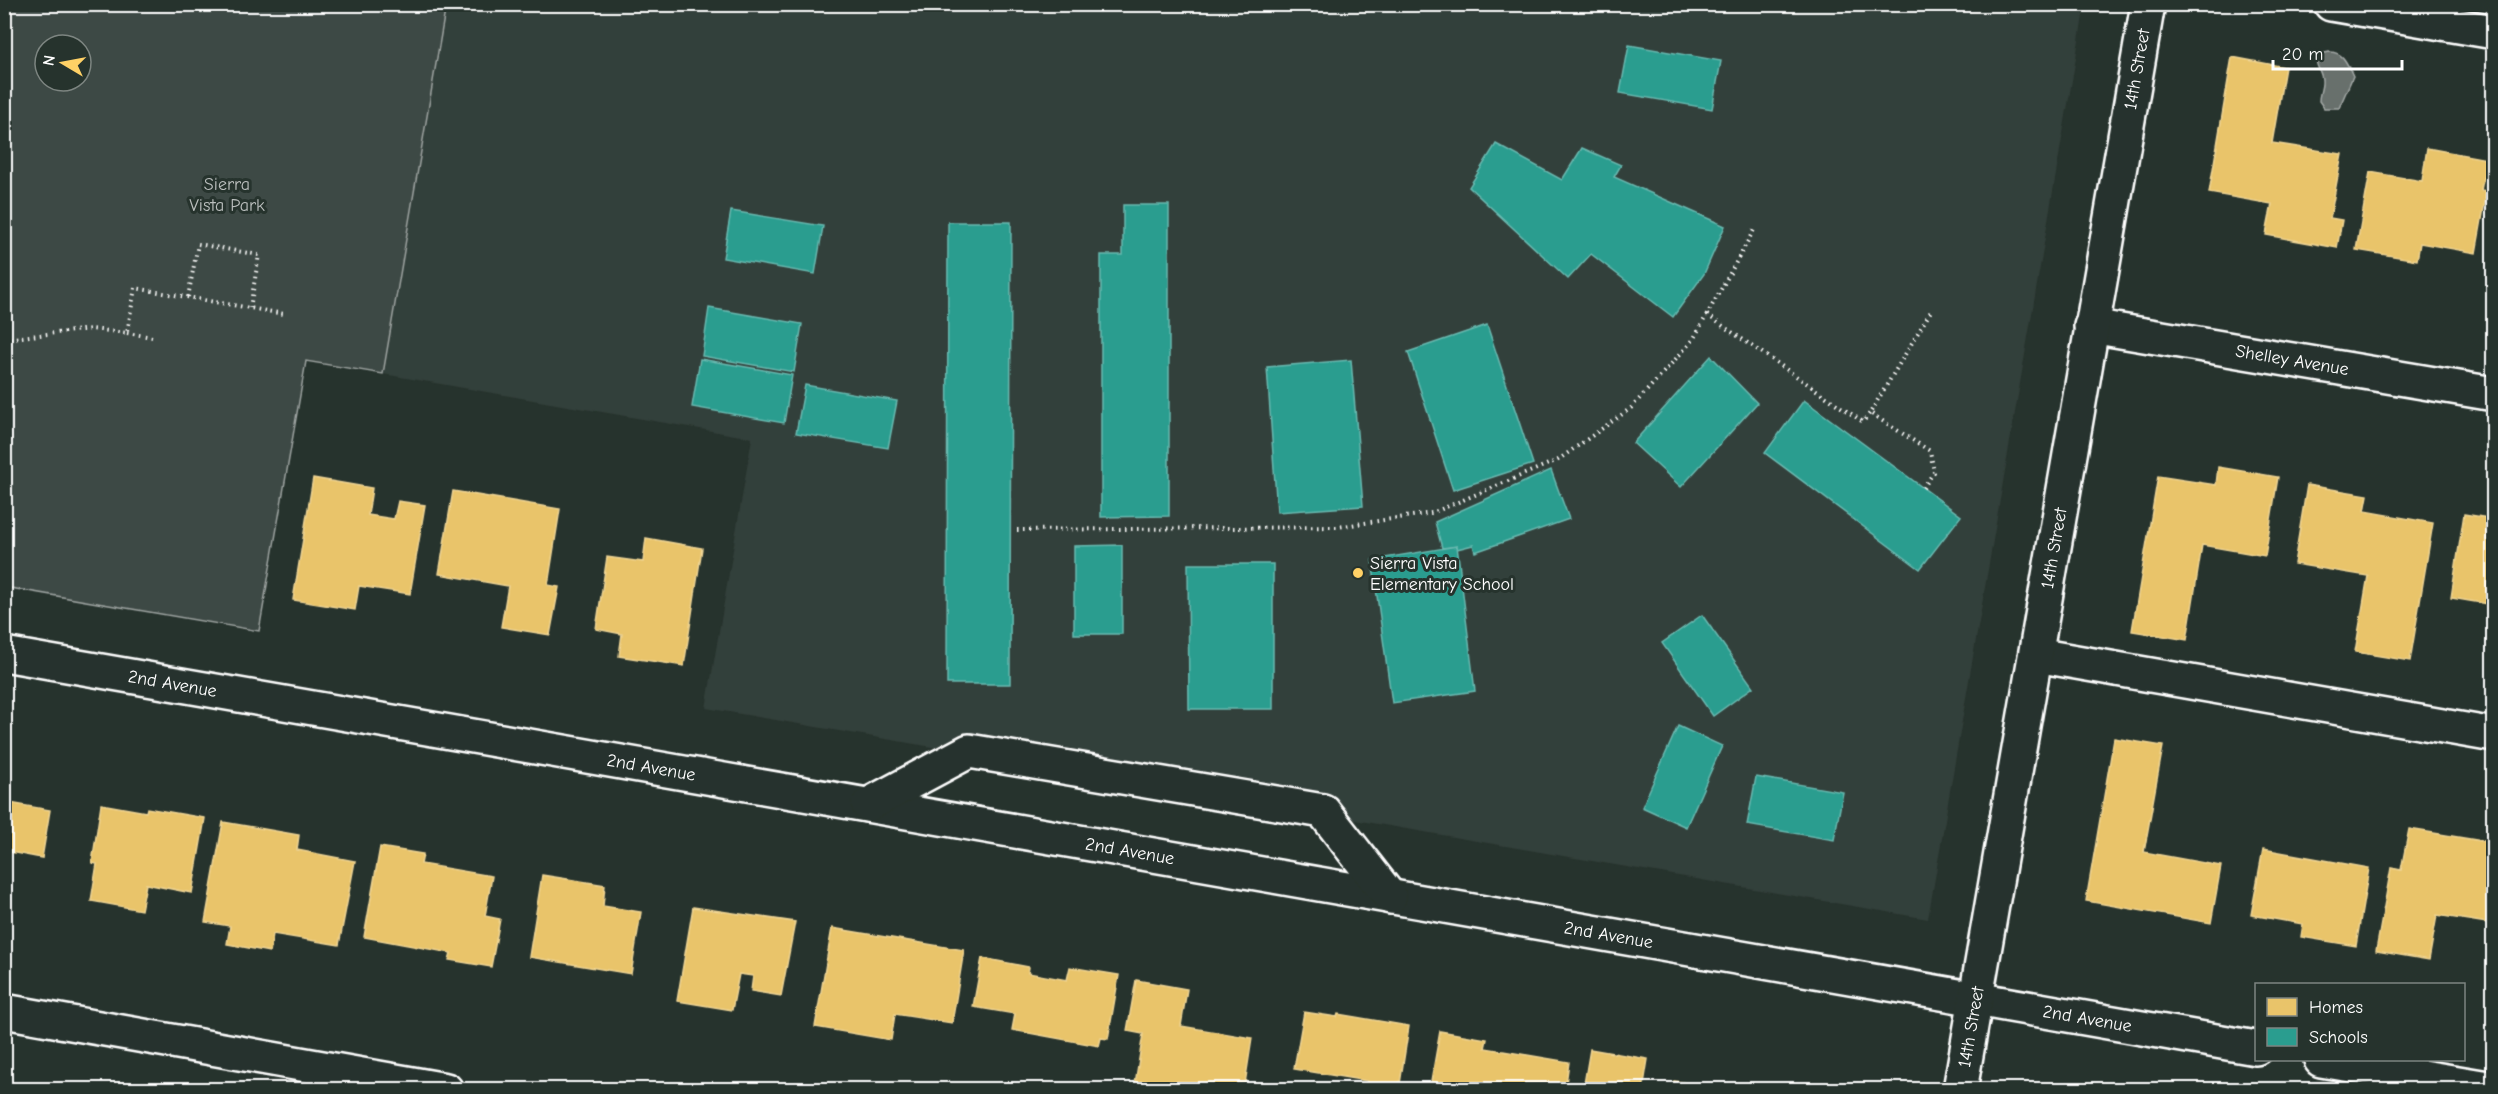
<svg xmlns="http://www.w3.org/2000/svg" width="2498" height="1094" viewBox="0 0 2498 1094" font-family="'Comic Neue',sans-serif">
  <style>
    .built { fill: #333f3a }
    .green { fill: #3e4944; stroke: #9ea4a2; stroke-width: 1.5; fill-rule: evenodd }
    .water { fill: #67706c; stroke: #a4a9a7; stroke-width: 1.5 }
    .homes { fill: #e9c46a; stroke: #f0d697; stroke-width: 1.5 }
    .schools { fill: #2a9d8f; stroke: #6abab1; stroke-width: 1.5 }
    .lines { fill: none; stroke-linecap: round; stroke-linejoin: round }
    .minor-casing { stroke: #fff; stroke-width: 38 }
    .path { stroke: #fff; stroke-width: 4; stroke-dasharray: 1.5 4.5; stroke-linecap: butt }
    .minor { stroke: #26332d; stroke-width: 33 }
    .poi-dot { fill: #ffd166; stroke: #26332d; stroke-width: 2 }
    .labels { text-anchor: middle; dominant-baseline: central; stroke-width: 6; stroke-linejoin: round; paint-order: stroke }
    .street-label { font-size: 18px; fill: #fff; stroke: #26332d }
    .park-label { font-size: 18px; fill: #bbbfbe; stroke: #26332d }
    .poi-label { font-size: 18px; fill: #fff; stroke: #26332d; text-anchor: start }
  </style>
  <rect width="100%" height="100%" fill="#26332d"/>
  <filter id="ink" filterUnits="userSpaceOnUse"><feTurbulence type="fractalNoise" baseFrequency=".0167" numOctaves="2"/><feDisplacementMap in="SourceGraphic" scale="12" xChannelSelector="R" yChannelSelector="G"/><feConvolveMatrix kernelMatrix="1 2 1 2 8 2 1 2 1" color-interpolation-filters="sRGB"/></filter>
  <g filter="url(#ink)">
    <polygon class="built" points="446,5 2085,5 1928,919 706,708 752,438 383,374"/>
    <path class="green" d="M5 4 446 5 383 374 306 361 259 631 5 587ZM45 45H81V81H45Z"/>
    <path class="water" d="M2329 52C2344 52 2347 64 2353 76L2339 108H2324L2319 101C2319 93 2323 87 2322 80 2322 68 2305 57 2329 52Z"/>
    <g class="homes">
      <polygon points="2232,57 2285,67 2272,143 2342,154 2330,218 2342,220 2337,248 2266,235 2272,204 2209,193"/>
      <polygon points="2427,148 2487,159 2481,190 2487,191 2476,253 2420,243 2417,260 2356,250 2370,172 2422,181"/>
      <polygon points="2218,467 2278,477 2265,556 2202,545 2187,640 2132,631 2158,476 2216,485"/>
      <polygon points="313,478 372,488 368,515 394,519 398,501 425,505 410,594 359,586 355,610 293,600"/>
      <polygon points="2307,485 2368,495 2365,511 2433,523 2410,661 2355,652 2368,576 2294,564"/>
      <polygon points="453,491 560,509 548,585 559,587 550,635 501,627 508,586 439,574"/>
      <polygon points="2464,514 2494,519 2494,605 2451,598"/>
      <polygon points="646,538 702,548 684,666 619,656 622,634 596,629 607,557 643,562"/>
      <polygon points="2114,738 2163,746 2144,852 2221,866 2211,923 2086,901"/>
      <polygon points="4,802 50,810 42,858 10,852 4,882"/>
      <polygon points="101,804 146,812 147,808 205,818 192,893 146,884 141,910 91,901 97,864 92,863"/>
      <polygon points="223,822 299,835 297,850 355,861 339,945 273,934 270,952 227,944 230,926 205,922"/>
      <polygon points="2409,829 2494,843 2494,924 2437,915 2429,960 2376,951 2391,868 2401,870"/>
      <polygon points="380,847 423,854 421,864 492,876 485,916 500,919 491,967 449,960 451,953 364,937"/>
      <polygon points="2263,849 2369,868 2356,946 2301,937 2303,924 2251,915"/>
      <polygon points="542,875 605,885 603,906 641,912 631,974 529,957"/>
      <polygon points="693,907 795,922 781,996 751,991 753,976 739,974 732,1010 677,1001"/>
      <polygon points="832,928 964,950 952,1023 895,1014 891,1040 815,1027"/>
      <polygon points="982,958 1029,967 1028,973 1067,980 1070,967 1119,975 1108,1039 1101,1038 1099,1046 1012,1030 1015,1014 973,1007"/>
      <polygon points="1136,980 1187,989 1181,1026 1252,1038 1244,1090 1164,1090 1135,1084 1143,1034 1127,1031"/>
      <polygon points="1304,1012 1337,1017 1338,1014 1409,1026 1399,1090 1366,1090 1367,1081 1294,1069"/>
      <polygon points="1440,1031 1487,1039 1485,1048 1569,1062 1565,1090 1437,1090 1440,1084 1431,1082"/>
      <polygon points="1590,1049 1648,1059 1643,1090 1583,1090"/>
      <polygon points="1674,1081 1725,1089 1672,1090"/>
    </g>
    <g class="schools">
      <polygon points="1629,45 1721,61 1712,109 1620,93"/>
      <polygon points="1496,144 1562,180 1582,148 1621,165 1614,177 1725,226 1704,274 1673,317 1591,254 1568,279 1469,187"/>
      <polygon points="1123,205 1169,205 1169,516 1101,517 1101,255 1123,255"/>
      <polygon points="731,211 823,226 815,274 723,258"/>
      <polygon points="948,222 1011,222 1010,684 947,684"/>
      <polygon points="709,308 802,324 794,372 702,356"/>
      <polygon points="1487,325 1533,464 1453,490 1408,352"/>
      <polygon points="1711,356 1757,403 1681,487 1633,443"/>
      <polygon points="700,359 792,375 784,423 692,407"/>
      <polygon points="1351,360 1363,506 1277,512 1267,367"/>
      <polygon points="805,385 897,401 888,448 796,433"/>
      <polygon points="1804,400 1961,516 1920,569 1765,453"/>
      <polygon points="1551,470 1569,519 1475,552 1473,545 1457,549 1457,546 1442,548 1435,522"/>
      <polygon points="1122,545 1122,634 1074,634 1074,546"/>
      <polygon points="1457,546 1475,691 1392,703 1372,560"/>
      <polygon points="1188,564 1273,564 1273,709 1189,709"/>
      <polygon points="1702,615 1753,687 1713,716 1662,643"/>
      <polygon points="1678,726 1722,746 1686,827 1642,807"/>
      <polygon points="1756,777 1843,792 1834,840 1747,825"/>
    </g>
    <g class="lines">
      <defs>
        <g id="minor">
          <polyline points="2331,4 2494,32"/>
          <path id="s1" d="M2091 326 2494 394"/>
          <path id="s2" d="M4 654 2256 1048"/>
          <polyline points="2036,655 2494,735"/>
          <polyline points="868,805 969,751 1323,811 1390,897"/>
          <polyline points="4,1011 446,1090"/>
          <polyline points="2321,1060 2494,1089"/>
          <path id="s3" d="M1960 1090 2148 4"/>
        </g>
      </defs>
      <use href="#minor" class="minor-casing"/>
      <g class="path">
        <polyline points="188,297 198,244 259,255 250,308"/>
        <polyline points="1707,315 1863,422 1870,413"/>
        <polyline points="127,333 152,337"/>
        <polyline points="4,339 91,329 127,333 135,288 284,314"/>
        <polyline points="1923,488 1934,472 1930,451 1870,413 1931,311"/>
        <polyline points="1017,530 1337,527 1432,513 1558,460 1631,408 1693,340 1754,230"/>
      </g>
      <use href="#minor" class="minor"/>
    </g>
  </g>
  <circle class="poi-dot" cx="1358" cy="573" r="6"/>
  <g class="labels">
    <g class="street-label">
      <text stroke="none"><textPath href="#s3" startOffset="1036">14th Street</textPath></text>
      <text stroke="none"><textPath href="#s1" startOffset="204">Shelley Avenue</textPath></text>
      <text stroke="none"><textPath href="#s3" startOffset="550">14th Street</textPath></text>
      <text stroke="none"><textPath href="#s2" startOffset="171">2nd Avenue</textPath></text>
      <text stroke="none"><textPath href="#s2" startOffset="657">2nd Avenue</textPath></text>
      <text stroke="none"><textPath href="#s2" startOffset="1143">2nd Avenue</textPath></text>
      <text stroke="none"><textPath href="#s2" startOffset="1629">2nd Avenue</textPath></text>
      <text stroke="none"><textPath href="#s2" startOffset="2115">2nd Avenue</textPath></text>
      <text stroke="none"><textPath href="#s3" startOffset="64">14th Street</textPath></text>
    </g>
    <g class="park-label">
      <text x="227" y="184">Sierra<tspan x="227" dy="21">Vista Park</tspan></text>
    </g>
    <g class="poi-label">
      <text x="1370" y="563">Sierra Vista<tspan x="1370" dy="21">Elementary School</tspan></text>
    </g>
  </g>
  <rect width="2498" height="1094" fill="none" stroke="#26332d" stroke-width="24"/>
  <rect x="12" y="12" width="2474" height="1070" fill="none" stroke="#fff" stroke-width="2" filter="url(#ink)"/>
  <rect x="2255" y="983" width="210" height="78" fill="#26332d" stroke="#7d8581" stroke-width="1.5"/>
  <rect x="2267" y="998" width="30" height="18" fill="#e9c46a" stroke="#7d8581" stroke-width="1.5"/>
  <text x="2309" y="1013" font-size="18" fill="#ffffff">Homes</text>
  <rect x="2267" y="1028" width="30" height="18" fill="#2a9d8f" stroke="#7d8581" stroke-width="1.5"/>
  <text x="2309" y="1043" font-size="18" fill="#ffffff">Schools</text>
  <g transform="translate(63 63) rotate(280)"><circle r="28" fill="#26332d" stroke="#7d8581" stroke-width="1.5"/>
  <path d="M0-4.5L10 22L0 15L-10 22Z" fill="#ffd166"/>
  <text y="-9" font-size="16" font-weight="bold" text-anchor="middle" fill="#ffffff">N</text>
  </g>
  <path d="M2273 60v9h129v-9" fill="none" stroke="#ffffff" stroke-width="3"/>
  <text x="2282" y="60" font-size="18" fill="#ffffff" stroke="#26332d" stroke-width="4.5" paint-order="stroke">20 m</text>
</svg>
